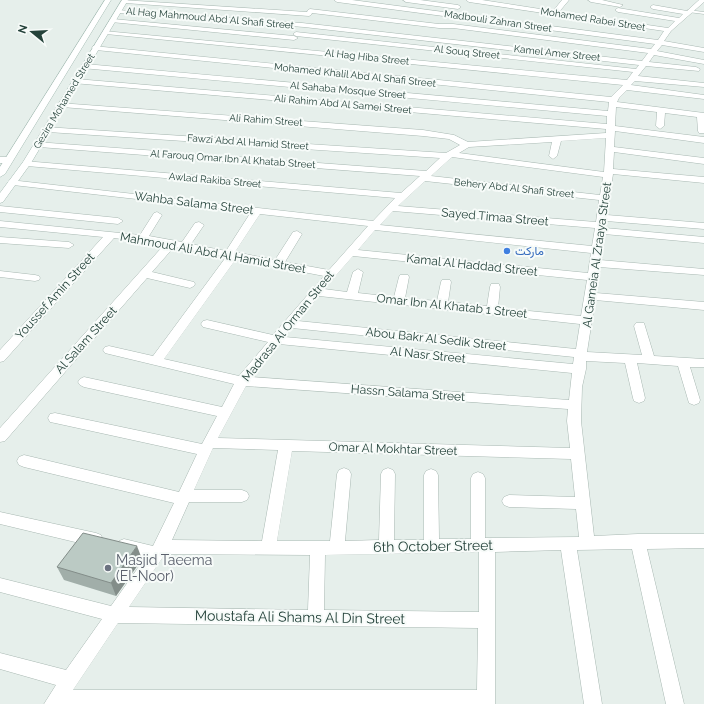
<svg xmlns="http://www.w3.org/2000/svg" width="704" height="704" viewBox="0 0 704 704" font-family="Raleway,Vazirmatn,sans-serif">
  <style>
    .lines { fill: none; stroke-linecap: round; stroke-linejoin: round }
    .service-casing { stroke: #a8b8b2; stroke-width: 1 }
    .minor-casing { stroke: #a8b8b2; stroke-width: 1 }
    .secondary-casing { stroke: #a4bbb3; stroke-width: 1 }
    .service { fill: #fff; fill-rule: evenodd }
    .minor { fill: #fff; fill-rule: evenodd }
    .secondary { fill: #fff; fill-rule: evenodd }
    .wall { fill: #a1aea9 }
    .shaded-wall { fill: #838d89 }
    .building { fill: #bbcac4; stroke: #838d89 }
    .shop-dot { fill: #3f7fe0; stroke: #f7fbf9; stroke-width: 1.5 }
    .worship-dot { fill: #6b7280; stroke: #f7fbf9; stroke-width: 1.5 }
    .labels { text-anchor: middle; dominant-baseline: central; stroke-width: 4; stroke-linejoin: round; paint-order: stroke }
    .far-street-label { font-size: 10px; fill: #24423a; stroke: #f7fbf9 }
    .street-label { font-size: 12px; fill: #24423a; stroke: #f7fbf9 }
    .shop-label { font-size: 12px; fill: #366cbe; stroke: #f7fbf9; text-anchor: start }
    .near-street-label { font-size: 14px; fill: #24423a; stroke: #f7fbf9 }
    .near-worship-label { font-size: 14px; fill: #5b616d; stroke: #f7fbf9; text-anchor: start }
  </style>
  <rect width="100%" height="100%" fill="#e6efeb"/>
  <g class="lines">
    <defs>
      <polygon id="service" points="688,10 704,12 704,14 688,12"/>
      <g id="minor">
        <path d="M122 0 307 12 308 10 310 9 439 24H453L651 49 655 44 337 2 334 0H352L658 40 664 31 469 2 466 0H482L553 11 562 0H569L559 12 668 28 675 21 618 12 615 10 618 8 679 18 683 14 653 9 650 7 653 5 687 11 699 0H704V2L671 31 664 41 704 48V52L662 45 657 51 704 60V64L654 55 649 62 696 67 700 69 699 71 646 66 638 76 704 83V87L635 81 631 85 704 95V99L627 90 619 98 617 102 704 113V133H699L698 131 697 117 665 113 664 126 660 129 656 126 657 112 616 107 615 126 704 137V143L615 131 614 147 704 158V164L614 152 613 169 704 177V183L613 174 607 215 704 223V229L606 221 605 228 704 237V243L604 234 600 260 704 269V275L599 267 596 293 704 302V310L595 300 587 352 642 355 634 326 636 323H644L654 356 704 359V367H690L700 400 699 403 694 405 689 403 678 366 637 363 645 398 644 401 639 403 634 401 633 398 625 363 586 361V369L582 387 581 421 594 536 638 534H704V548L647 549 684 704H666L632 549 577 550 602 704H584L561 550 495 552V704H44L56 685 0 669V653L66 670 102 619 0 592V578L111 606 145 558 119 551 116 546 119 541 124 539 153 546 174 503 24 467 19 465 17 461 19 457 24 455 179 492 197 454 55 423 50 422 48 418 50 414 55 413 202 444 217 416 84 387 80 385 78 382 80 379 84 377 222 407 234 384 109 354 105 353 103 350 105 347 109 346 153 356 226 257 174 247 152 272 194 282 195 284 194 286 190 288 147 278 5 441 0 442V428L164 245 114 238 4 361 0 362V350L103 237 0 227V221L140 235 154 213 157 212 162 215 149 236 182 242 195 223 199 222 204 225 191 244 226 251 251 212 13 185 8 182 10 180 373 221 395 198 27 166 23 163 24 161 401 193 420 176 39 147 35 144 36 142 426 171 440 158 48 132 44 129 45 127 446 153 460 145 449 139 423 136 62 107H59V103L423 130 454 135 468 142 606 133V129L73 83 72 81 76 79 607 124V116L82 68V64H85L608 111 609 102 96 50 92 48 93 46 611 97 623 85 106 34 103 32 104 31 627 80 633 72 296 36 293 34 296 32 636 69 639 65 304 27 119 13 117 12V10L302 23 642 61 648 53 453 28H439L312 13 311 15 309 16 125 3 123 2ZM606 138 604 172 459 153 469 147 552 142 549 156 553 159 557 156 561 141ZM452 157 603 177 600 195 431 176ZM425 181 599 200 596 222 398 206ZM393 211 595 228 592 246 380 225ZM260 214 368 226 329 270 285 262 302 234 297 231 293 232 275 260 235 252ZM375 230 591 253 588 273 358 250ZM353 256 587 280 581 316 498 308 500 287 499 284H491L490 287 487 306 448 302 451 282 450 280H442L441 282 437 301 405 298 409 277 408 275H400L399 277 394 297 358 293 363 272 358 269 353 272 347 292 324 289ZM236 259 324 276 273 335 207 320 203 321 201 324 203 327 268 342 239 376 164 359ZM319 296 580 324 576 349 298 321ZM292 328 574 357 573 364 285 337ZM279 344 572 373 569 400 252 377ZM246 386 568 409 567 421 570 448 218 438ZM213 448 278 450 262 541 172 540 189 502H242L247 500 249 496 247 492 242 490H194ZM292 451 571 459 575 497 509 495 504 497 502 501 504 505 509 507 576 509 579 537 485 538V478L483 474 478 472 473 474 471 478V539H439L438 475 436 471 431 469 426 471 424 475V540H394L395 474 393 470 388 468 383 470 381 474 379 540 345 541 351 474 349 470 344 468 339 470 337 474 330 541H277ZM479 552V612L324 610 325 555ZM165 554 310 555 308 610 129 607ZM118 623 478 628 477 690H73Z"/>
        <polygon points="403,0 420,0 458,5 461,7 458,9 406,2"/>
        <polygon points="588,0 602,0 623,5 620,7 591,2"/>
        <polygon points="113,19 294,36 298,38 294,40 111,22 111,20"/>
        <polygon points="0,157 8,157 12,160 8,163 0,163"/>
        <polygon points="0,206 118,218 123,221 118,224 0,212"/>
        <polygon points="0,237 69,242 74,245 69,248 0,243"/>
        <polygon points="0,271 35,275 39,276 40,278 39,280 35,281 0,277"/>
        <polygon points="0,512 96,533 101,535 103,540 101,545 96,547 0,524"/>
      </g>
      <g id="secondary">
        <polygon points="105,0 111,0 5,174 0,177 0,167"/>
        <polygon points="122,0 128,0 31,163 3,202 0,203 0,193 23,162"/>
      </g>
    </defs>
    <use href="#service" class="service-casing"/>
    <use href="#minor" class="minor-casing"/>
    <use href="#secondary" class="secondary-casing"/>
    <use href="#service" class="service"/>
    <use href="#minor" class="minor"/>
    <use href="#secondary" class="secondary"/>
  </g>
  <polygon class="wall" points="142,559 116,596 64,580 57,567"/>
  <polygon class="shaded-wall" points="137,546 142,559 116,596 111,583"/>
  <polygon class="building" points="83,533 137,546 111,583 57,567"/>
  <circle class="shop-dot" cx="507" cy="251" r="4"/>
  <circle class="worship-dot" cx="108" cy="568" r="4"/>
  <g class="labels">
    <g class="far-street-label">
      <text transform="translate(210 18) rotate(5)">Al Hag Mahmoud Abd Al Shafi Street</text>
      <text transform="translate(593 19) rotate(9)">Mohamed Rabei Street</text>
      <text transform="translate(498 21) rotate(8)">Madbouli Zahran Street</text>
      <text transform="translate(467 52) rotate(6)">Al Souq Street</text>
      <text transform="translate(557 53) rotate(6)">Kamel Amer Street</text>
      <text transform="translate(367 57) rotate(6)">Al Hag Hiba Street</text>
      <text transform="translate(355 75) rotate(6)">Mohamed Khalil Abd Al Shafi Street</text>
      <text transform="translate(348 90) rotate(5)">Al Sahaba Mosque Street</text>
      <text transform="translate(64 101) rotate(-59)">Gezira Mohamed Street</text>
      <text transform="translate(343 104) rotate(5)">Ali Rahim Abd Al Samei Street</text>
      <text transform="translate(266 120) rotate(4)">Ali Rahim Street</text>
      <text transform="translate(248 142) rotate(4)">Fawzi Abd Al Hamid Street</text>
      <text transform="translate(233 159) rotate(4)">Al Farouq Omar Ibn Al Khatab Street</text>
      <text transform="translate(215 180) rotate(5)">Awlad Rakiba Street</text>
      <text transform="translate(514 188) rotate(6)">Behery Abd Al Shafi Street</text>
    </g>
    <g class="street-label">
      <text transform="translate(194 203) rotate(7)">Wahba Salama Street</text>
      <text transform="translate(495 217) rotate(5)">Sayed Timaa Street</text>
      <text transform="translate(213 253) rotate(10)">Mahmoud Ali Abd Al Hamid Street</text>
      <text transform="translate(597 255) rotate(-82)">Al Gameia Al Zraaya Street</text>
      <text transform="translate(472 265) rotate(6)">Kamal Al Haddad Street</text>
      <text transform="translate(55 296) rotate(-48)">Youssef Amin Street</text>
      <text transform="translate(452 306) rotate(6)">Omar Ibn Al Khatab 1 Street</text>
      <text transform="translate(288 326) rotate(-51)">Madrasa Al Orman Street</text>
      <text transform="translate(436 339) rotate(6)">Abou Bakr Al Sedik Street</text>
      <text transform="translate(86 340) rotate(-48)">Al Salam Street</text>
      <text transform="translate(428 355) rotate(6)">Al Nasr Street</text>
      <text transform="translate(408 393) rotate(4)">Hassn Salama Street</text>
      <text transform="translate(393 449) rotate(2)">Omar Al Mokhtar Street</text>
    </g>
    <g class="shop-label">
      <text x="515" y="251">ماركت</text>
    </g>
    <g class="near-street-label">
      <text transform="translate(433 546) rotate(-1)">6th October Street</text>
      <text transform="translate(300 617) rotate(1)">Moustafa Ali Shams Al Din Street</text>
    </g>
    <g class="near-worship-label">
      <text x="116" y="560">Masjid Taeema<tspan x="116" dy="16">(El-Noor)</tspan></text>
    </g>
  </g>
  <g transform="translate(32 32) rotate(288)" stroke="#f7fbf9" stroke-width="3" paint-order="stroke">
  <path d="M0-3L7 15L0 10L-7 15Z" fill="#24423a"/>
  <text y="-6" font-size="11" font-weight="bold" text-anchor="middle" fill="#24423a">N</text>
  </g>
</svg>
